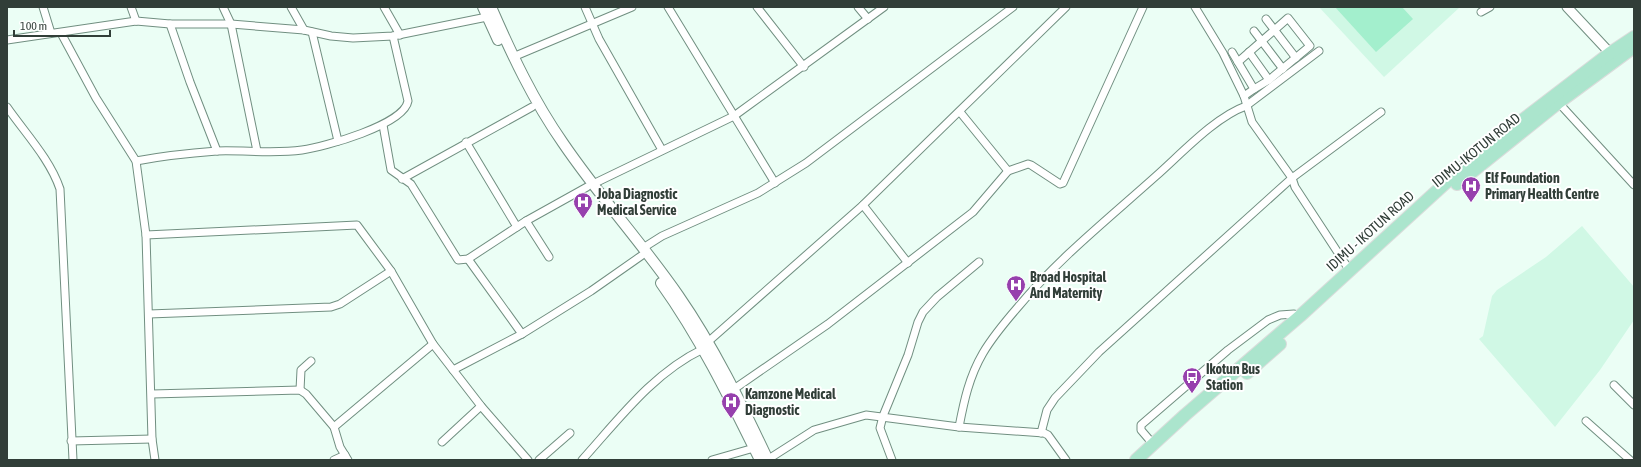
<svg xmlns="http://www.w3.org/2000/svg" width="1641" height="467" viewBox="0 0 1641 467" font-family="'Asap Condensed',sans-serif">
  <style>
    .built { fill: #d0f8e5 }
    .green { fill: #a3efcd }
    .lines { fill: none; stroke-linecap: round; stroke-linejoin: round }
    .minor-casing { stroke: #718f81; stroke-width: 9 }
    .tertiary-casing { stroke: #718f81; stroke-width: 11 }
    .secondary-casing { stroke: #718f81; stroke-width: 12 }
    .primary-casing { stroke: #dadcdb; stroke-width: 14 }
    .minor { stroke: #fff; stroke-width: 7 }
    .tertiary { stroke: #fff; stroke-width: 9 }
    .secondary { stroke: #fff; stroke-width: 10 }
    .primary { stroke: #abe5cd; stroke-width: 12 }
    .labels { text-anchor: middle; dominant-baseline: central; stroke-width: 4; stroke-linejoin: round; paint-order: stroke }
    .street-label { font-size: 14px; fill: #313e38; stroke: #fff }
    .poi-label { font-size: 14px; font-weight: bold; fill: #313e38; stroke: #fff; text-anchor: start }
  </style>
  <rect width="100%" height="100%" fill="#ebfef5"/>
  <g class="built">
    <polygon points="1319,7 1460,7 1384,77"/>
    <polygon points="1582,226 1634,287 1634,320 1600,370 1555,427 1479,339 1483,336 1492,296 1497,290 1546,257"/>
  </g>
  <polygon class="green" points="1335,7 1402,7 1413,19 1376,52"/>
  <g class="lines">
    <defs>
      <g id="minor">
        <polyline points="43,7 51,33"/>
        <polyline points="131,7 136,21"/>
        <polyline points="223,7 231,24 257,151"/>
        <polyline points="291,7 304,30"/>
        <polyline points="384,7 400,35"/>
        <polyline points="585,7 599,39 662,150"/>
        <polyline points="668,7 775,183"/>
        <polyline points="757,7 804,67"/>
        <polyline points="858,7 868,19"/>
        <polyline points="1195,7 1223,53 1244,96 1252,122 1292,178 1295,187 1350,271"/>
        <polyline points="1481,12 1490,7"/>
        <polyline points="1266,19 1296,58"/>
        <polyline points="170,24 190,82 217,151"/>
        <polyline points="1254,31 1283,69"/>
        <polyline points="312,32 338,141"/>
        <polyline points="61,33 96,98 136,161 146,235 152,439 155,460"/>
        <polyline points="7,40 136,21 170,24 231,24 304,30 331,36 353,38 393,36 487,17"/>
        <polyline points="1232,52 1254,89 1244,96"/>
        <polyline points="1249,52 1269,80"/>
        <polyline points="513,57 632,7"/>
        <polyline points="1238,62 1288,18 1310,46 1269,80 1254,89"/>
        <polyline points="1557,101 1634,185"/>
        <path d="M7 107C25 133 50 159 60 189L73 460"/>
        <polyline points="960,112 1008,171"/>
        <polyline points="383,125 391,170 411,184 458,260 468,259 526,221 587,187"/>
        <polyline points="466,142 517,227"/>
        <path d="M136 161C162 156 190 153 217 151 245 150 274 154 302 150 324 147 404 125 408 101L393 36"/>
        <polyline points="402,179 532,107"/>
        <polyline points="593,184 734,116 884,7"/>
        <polyline points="863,205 908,263"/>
        <polyline points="526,221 549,257"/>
        <polyline points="146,235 357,225 391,271 433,344 481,406 528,460"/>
        <polyline points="643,248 662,236 758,193 806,163 1013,7"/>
        <polyline points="468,259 522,334"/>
        <polyline points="149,314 331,307 340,304 391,271"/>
        <polyline points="709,341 863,205 1066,7"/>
        <polyline points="453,370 522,334 591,291 641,256"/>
        <polyline points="1614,385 1634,405"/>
        <polyline points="734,389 828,324 973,212 1008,171 1028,164 1031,165 1060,184 1063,183 1143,7"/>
        <polyline points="300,390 301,370 311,361"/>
        <polyline points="152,394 300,390 306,394 334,427 340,447 348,460"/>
        <polyline points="1586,421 1630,460"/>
        <polyline points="334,427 433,344"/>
        <path d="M959 427C964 401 969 377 983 353 993 336 1005 322 1018 307 1059 258 1108 219 1156 176 1181 154 1215 117 1246 106L1319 51"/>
        <polyline points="1041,433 1047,410 1055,398 1099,352 1292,178 1381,112"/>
        <polyline points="71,441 152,439"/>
        <polyline points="442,442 481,406"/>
        <polyline points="1153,444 1141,430 1141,425 1228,350 1268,320 1280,315 1294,314 1300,316"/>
        <polyline points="334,460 345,455"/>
        <polyline points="539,460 570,433"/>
        <path d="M582 460C619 419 653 373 703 349"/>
        <polyline points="712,460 754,448"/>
        <polyline points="767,460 814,430 866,415 959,427 1044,433 1048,435 1066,460"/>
        <polyline points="892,460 880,428 883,416 908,355 918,322 923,312 937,297 979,262"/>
      </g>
      <polyline id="tertiary" points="1567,7 1610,53"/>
      <g id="secondary">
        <polyline points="483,7 498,40"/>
        <path d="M491 7C512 55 533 100 563 143 599 196 642 243 678 295 714 347 741 403 768 460"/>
        <path d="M661 283C701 339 730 399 760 460"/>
      </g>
      <g id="primary">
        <polyline points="1457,184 1558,103 1634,47"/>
        <polyline points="1247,373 1280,344"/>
        <polyline points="1136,460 1185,415 1300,316 1474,157 1610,53 1634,37"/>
      </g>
    </defs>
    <use href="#minor" class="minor-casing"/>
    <use href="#tertiary" class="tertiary-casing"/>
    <use href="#secondary" class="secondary-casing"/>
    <use href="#primary" class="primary-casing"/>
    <use href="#minor" class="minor"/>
    <use href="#tertiary" class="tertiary"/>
    <use href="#secondary" class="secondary"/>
    <use href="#primary" class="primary"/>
  </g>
  <defs>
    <symbol id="hospital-pin" viewBox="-11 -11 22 30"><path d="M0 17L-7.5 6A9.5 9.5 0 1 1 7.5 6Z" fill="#9640ad" stroke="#fff"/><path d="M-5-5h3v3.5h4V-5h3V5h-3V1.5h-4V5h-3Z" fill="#fff"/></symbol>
    <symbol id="bus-pin" viewBox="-11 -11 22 30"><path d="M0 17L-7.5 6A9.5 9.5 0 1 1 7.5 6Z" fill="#9640ad" stroke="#fff"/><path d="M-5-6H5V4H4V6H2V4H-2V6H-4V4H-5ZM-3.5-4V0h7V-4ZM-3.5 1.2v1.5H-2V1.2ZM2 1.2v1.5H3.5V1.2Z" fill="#fff"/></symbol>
  </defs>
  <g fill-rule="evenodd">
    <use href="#hospital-pin" x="1460" y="175" width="22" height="30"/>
    <use href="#hospital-pin" x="572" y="191" width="22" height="30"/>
    <use href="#hospital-pin" x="1005" y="274" width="22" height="30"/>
    <use href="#bus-pin" x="1181" y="366" width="22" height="30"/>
    <use href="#hospital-pin" x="720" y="391" width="22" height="30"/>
  </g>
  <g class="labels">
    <g class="street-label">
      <text transform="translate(1476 150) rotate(-39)">IDIMU-IKOTUN ROAD</text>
      <text transform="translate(1370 231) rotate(-42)">IDIMU - IKOTUN ROAD</text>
    </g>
    <g class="poi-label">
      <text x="1485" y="178">Elf Foundation<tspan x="1485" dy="16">Primary Health Centre</tspan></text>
      <text x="597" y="194">Joba Diagnostic<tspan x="597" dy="16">Medical Service</tspan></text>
      <text x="1030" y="277">Broad Hospital<tspan x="1030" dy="16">And Maternity</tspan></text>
      <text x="1206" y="369">Ikotun Bus<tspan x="1206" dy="16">Station</tspan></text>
      <text x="745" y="394">Kamzone Medical<tspan x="745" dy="16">Diagnostic</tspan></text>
    </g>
  </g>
  <rect width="1641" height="467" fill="none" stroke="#313e38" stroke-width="16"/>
  <path d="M14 30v6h96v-6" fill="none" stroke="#313e38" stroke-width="2"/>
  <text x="20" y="30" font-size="12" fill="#313e38" stroke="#ffffff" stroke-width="3" paint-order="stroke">100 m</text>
</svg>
